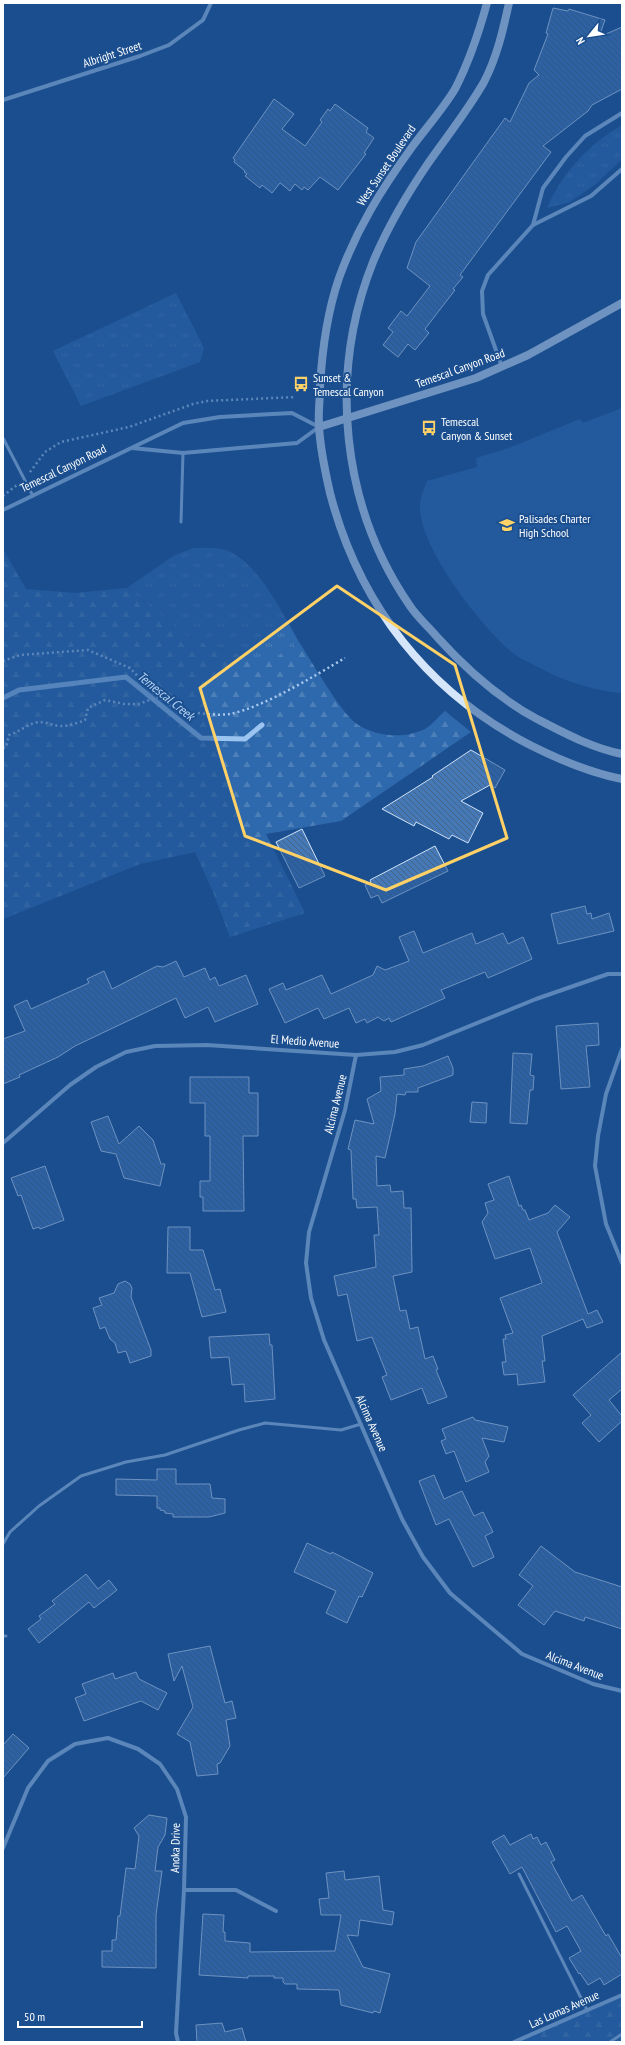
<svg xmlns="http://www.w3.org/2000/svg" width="625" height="2045" viewBox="0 0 625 2045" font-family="'PT Sans Narrow',sans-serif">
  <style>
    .grass { fill: url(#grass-tufts) }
    .forest { fill: url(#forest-firs) }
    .pitch { fill: #2e69ad }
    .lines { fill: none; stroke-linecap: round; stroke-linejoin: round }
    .stream { stroke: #9cc4f0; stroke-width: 5 }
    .building { fill: url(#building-back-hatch); stroke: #cfe3fa }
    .path { stroke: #a9c9ee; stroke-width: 2.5; stroke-dasharray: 2 3; stroke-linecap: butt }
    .service { stroke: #a9c9ee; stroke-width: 3 }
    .minor { stroke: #a9c9ee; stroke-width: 4 }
    .secondary { stroke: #d6e6fa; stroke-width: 8 }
    .marked { fill: none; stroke: #ffd166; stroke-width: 3; stroke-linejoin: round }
    .labels { text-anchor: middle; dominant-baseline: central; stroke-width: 4; stroke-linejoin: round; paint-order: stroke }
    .street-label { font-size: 12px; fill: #fff; stroke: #1b4f8f }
    .poi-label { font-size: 12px; fill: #fff; stroke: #1b4f8f; text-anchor: start }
    .water-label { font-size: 13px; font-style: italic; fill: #b5d3f5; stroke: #1b4f8f }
  </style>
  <defs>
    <pattern id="grass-tufts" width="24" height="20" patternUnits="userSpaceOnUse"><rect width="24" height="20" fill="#2e69ad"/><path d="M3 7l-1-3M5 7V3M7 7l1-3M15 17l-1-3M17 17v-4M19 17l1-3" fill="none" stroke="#4d80b9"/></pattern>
    <pattern id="forest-firs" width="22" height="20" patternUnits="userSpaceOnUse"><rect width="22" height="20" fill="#2e69ad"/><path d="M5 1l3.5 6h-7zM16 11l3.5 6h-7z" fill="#4d80b9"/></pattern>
    <pattern id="building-back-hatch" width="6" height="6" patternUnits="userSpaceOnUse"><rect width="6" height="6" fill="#4478b7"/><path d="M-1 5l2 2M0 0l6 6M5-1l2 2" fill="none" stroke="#486282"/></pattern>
  </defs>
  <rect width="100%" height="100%" fill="#1b4f8f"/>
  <g class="grass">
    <path d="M622 125V159L597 183 570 202 547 208C562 173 589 144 622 125Z"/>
    <polygon points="176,293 204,348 200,362 81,406 53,351"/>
    <path d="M194 548C202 548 213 547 222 549 256 557 282 613 299 642L275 658H250L189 638 127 588 173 556Z"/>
  </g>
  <g class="forest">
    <path d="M3 549 26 589 75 593 127 588 189 638 250 658H275L299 642C311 660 341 714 357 724 376 737 405 739 425 729 432 725 439 716 445 711L471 732 341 821 266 834 305 913 230 937 213 892 195 852 140 864 3 919Z"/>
    <polygon points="622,1995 622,2042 514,2042"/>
  </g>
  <path class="pitch" d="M622 408V692L619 693C587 689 562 680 534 665 527 661 519 658 513 653 482 628 417 545 420 504 420 497 425 488 427 481L477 467 476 458 509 448 580 419 583 423Z"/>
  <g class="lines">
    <polyline class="stream" points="3,698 19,690 126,677 201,738 245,739 262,725"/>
  </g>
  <g class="building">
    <polygon points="553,8 568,11 569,9 605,20 599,37 622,27 622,89 592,105 588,111 543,146 551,152 460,275 463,277 453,289 455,290 425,329 429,333 415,350 408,344 398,357 383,345 393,332 388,328 401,311 407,316 430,286 407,268 416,242 505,118 510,122 529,83 539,75 534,70 548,34 546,33"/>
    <polygon points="274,99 294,114 282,129 305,146 322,122 320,120 328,109 330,111 335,104 368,128 366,132 374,138 364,153 366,154 338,190 320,177 308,190 304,187 302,190 295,184 290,191 280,183 272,193 262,185 260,188 245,176 247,174 244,172 245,171 234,162 235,160 233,158"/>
    <polygon points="471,750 505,770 495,788 490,785 461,801 483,813 468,843 452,835 449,839 416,822 414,826 382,809 433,777 432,776"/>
    <polygon points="302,829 325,876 299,888 276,842"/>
    <polygon points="435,846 448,871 382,903 378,895 371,898 365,885 371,882 370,880"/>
    <polygon points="585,906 587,914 591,913 592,919 609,913 614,931 558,944 551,914"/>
    <polygon points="414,931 423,953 472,933 476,944 503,933 508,944 523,937 532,959 488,978 485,972 441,990 445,998 391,1022 389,1018 384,1021 378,1017 367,1023 365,1019 356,1023 349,1008 324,1019 318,1008 285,1023 269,989 283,983 286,990 322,975 331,994 373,975 377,966 385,970 409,961 399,937"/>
    <polygon points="176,961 184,977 205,968 210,980 215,977 219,986 246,975 258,1004 215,1022 208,1007 185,1018 176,998 75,1046 58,1057 19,1075 20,1077 3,1084 3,1039 25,1031 14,1006 27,1000 31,1009 89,983 87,979 104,971 112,989 157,966 163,967"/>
    <polygon points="598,1023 599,1045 586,1046 590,1087 561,1089 556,1026"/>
    <polygon points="513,1053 532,1054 530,1075 534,1076 533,1090 530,1090 527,1124 510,1123"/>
    <polygon points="448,1056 453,1068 453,1075 418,1088 418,1092 406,1092 405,1095 397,1094 395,1114 385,1158 376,1156 377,1186 390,1185 391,1192 403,1191 404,1208 411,1208 412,1272 393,1276 400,1311 406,1310 410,1329 418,1327 425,1359 433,1356 438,1369 436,1370 447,1397 428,1404 422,1388 391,1400 382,1377 387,1375 372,1337 357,1341 347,1294 338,1296 334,1276 376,1267 374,1235 379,1235 377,1207 357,1208 356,1199 353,1199 351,1150 348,1149 355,1120 374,1124 367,1099 381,1091 380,1077 404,1075 404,1069 423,1066"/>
    <polygon points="190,1077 249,1077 249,1093 258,1093 258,1136 243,1136 244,1211 203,1211 203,1197 200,1197 200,1181 210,1181 210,1136 205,1136 205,1103 190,1103"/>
    <polygon points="472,1102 487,1103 486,1123 470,1122"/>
    <polygon points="108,1116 119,1144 139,1126 153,1140 161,1164 165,1164 160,1186 124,1178 116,1154 101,1151 91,1122"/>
    <polygon points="45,1166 64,1220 40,1229 39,1227 33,1229 21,1195 18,1196 11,1178"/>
    <polygon points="509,1176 519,1206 521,1205 523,1210 525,1210 529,1220 548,1213 555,1205 570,1217 557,1232 588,1314 597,1310 603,1322 587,1328 583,1319 542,1336 545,1361 542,1361 545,1382 518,1385 517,1374 504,1375 502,1362 506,1362 503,1339 506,1339 505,1335 513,1333 500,1298 542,1283 530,1248 495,1259 482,1222 488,1213 485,1203 494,1200 488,1184"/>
    <polygon points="168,1227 190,1227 190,1250 203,1250 215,1290 220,1289 226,1312 202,1317 190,1273 167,1273"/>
    <polygon points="125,1281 130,1284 132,1288 131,1297 151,1350 151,1356 130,1363 126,1351 118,1353 115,1343 110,1339 105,1327 100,1329 93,1308 102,1305 99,1298 114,1293 118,1284"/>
    <polygon points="269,1334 270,1345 272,1345 275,1399 245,1402 244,1384 232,1385 229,1357 211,1358 209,1337"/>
    <polygon points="622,1352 622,1389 609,1400 622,1416 622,1421 599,1442 582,1423 591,1415 573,1395"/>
    <polygon points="473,1417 475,1420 508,1427 504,1442 482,1438 489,1456 485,1462 489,1472 466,1482 454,1451 446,1454 441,1441 446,1439 442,1429"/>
    <polygon points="157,1469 176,1469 176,1484 210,1484 212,1498 225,1499 225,1513 209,1517 173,1517 173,1514 165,1513 165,1511 160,1510 160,1508 157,1508 157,1496 116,1495 116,1479 157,1480"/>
    <polygon points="434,1475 444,1499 462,1491 474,1516 483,1512 493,1532 485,1536 494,1557 473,1567 449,1519 436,1525 419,1481"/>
    <polygon points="307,1543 331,1554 332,1552 373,1573 362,1597 359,1596 347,1623 326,1613 336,1591 294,1572"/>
    <polygon points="541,1546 575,1572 622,1587 622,1629 585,1617 584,1621 555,1611 544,1625 518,1605 533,1586 519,1575"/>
    <polygon points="86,1574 98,1589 109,1580 117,1590 94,1608 89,1602 39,1643 28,1629 41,1619 39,1616 55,1604 52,1601"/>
    <polygon points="210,1646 225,1703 232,1701 236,1718 226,1720 230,1746 220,1763 217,1764 218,1774 197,1776 190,1742 177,1734 193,1707 182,1666 174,1681 168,1654"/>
    <polygon points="136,1672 139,1679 167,1693 158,1710 141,1701 84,1721 75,1698 86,1694 82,1684 113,1673 115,1679"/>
    <polygon points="13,1734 29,1748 3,1778 3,1745"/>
    <polygon points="149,1815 167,1818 165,1835 158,1847 155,1871 162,1871 156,1915 156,1968 102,1967 102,1951 112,1951 112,1940 116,1940 118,1916 120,1916 126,1868 135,1869 139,1836 134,1828"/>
    <polygon points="531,1834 533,1839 537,1837 541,1845 546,1842 555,1860 551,1862 572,1901 582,1895 606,1936 608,1934 622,1958 622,1974 604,1985 600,1978 588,1985 580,1973 579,1974 569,1958 581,1951 567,1926 556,1932 522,1867 510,1874 492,1842 504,1835 510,1845"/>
    <polygon points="344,1871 345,1880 379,1876 383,1910 394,1912 392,1925 360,1920 358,1936 347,1935 363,1967 390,1974 380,2013 374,2011 373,2013 341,2005 339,1990 297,1989 297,1984 285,1984 283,1982 283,1978 274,1978 274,1976 248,1976 248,1978 199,1975 203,1914 224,1915 223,1932 225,1932 225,1941 250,1943 250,1952 335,1951 341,1915 321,1915 319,1899 329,1898 326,1873"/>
    <polygon points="222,2023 225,2032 242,2028 246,2042 197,2042 196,2025"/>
  </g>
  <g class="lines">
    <g class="path">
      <polyline points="30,472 45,452 61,442 129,427 193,404 207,401 296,397"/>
      <polyline points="3,496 17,485"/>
      <polyline points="3,661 20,655 88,650 130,668 156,696"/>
      <path d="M3 748 6 747 9 735C19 732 26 725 35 723 44 720 52 726 61 726 69 726 78 723 85 720L88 708 105 700 124 704H139L157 697C164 700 171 706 178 709 193 713 214 716 230 714 264 707 314 676 345 658"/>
    </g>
    <g class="service">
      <polyline points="3,438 33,496"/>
      <polyline points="181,522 183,453"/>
      <polyline points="3,1544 10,1532 39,1506 81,1476 126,1462 165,1455 239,1430 265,1423 341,1430 361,1424"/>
      <polyline points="3,1636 6,1636"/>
      <polyline points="519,1874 587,2010"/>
      <polyline points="610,2042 622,2034"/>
    </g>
    <g class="minor">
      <polyline points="3,100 140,56 169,45 203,20 211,3"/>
      <polyline points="533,225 543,188 566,157 585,136 622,113"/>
      <polyline points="502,367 483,314 482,291 488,275 533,225 591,196 622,169"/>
      <polyline points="3,510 183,423 220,417 292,413 319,427 297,443 183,453 132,448"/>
      <polyline points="622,1049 606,1094 598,1136 595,1166 606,1224 622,1263"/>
      <polyline points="356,1055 345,1110 309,1232 306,1263 311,1298 324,1340 402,1519 423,1557 450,1593 522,1654 593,1684 622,1691"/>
      <polyline points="3,1143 70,1085 96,1067 126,1052 155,1046 207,1045 356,1055 395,1052 423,1045 536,999 608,974 622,974"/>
      <polyline points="3,1848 28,1788 48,1761 75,1744 108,1738 138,1749 160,1764 177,1789 186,1817 184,1890 176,2033 178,2042"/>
      <polyline points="184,1890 236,1890 276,1911"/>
      <polyline points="514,2042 622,1995"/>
    </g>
    <g class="secondary">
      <path d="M487 3C479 32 469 62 455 89 443 109 426 128 412 147 381 190 357 228 339 278 327 313 322 351 320 387 320 400 318 413 319 426 320 448 325 471 330 493 359 605 428 693 532 746 560 760 591 773 622 779"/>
      <path d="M509 3C503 30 497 57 484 82 468 110 448 135 429 162 407 194 388 226 373 262 328 375 341 506 410 606 418 618 429 627 438 638 467 670 498 698 537 719 564 733 592 748 622 754"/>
      <polyline points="319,427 476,378 528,355 622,303"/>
    </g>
  </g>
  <path d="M0 0H625V2045H0ZM337 586 455 665 507 838 386 890 245 836 200 688Z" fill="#1b4f8f" fill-opacity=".55" fill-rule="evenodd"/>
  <path class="marked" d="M337 586 455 665 507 838 386 890 245 836 200 688Z"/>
  <defs>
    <symbol id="bus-bare" viewBox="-9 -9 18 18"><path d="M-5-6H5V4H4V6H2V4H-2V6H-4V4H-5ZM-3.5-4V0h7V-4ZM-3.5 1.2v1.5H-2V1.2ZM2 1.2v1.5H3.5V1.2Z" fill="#ffd166" stroke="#1b4f8f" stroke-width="2.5" paint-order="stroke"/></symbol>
    <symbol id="school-bare" viewBox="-9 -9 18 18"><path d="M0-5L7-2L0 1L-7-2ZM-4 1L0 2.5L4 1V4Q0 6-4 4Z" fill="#ffd166" stroke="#1b4f8f" stroke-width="2.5" paint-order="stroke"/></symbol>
  </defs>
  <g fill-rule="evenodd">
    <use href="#bus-bare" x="290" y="373" width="22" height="22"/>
    <use href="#bus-bare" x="418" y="417" width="22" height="22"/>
    <use href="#school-bare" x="496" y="514" width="22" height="22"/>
  </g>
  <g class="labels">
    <g class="street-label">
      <text transform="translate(112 54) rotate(-18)">Albright Street</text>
      <text transform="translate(386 165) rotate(-56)">West Sunset Boulevard</text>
      <text transform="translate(460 368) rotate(-20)">Temescal Canyon Road</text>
      <text transform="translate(63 468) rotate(-26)">Temescal Canyon Road</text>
      <text transform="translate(305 1041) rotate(4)">El Medio Avenue</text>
      <text transform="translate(335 1104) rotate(-76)">Alcima Avenue</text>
      <text transform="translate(372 1423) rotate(66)">Alcima Avenue</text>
      <text transform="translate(575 1665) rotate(21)">Alcima Avenue</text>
      <text transform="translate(175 1848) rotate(-89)">Anoka Drive</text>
      <text transform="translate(564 2009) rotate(-24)">Las Lomas Avenue</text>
    </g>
    <g class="poi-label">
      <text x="313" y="377">Sunset &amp;<tspan x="313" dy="14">Temescal Canyon</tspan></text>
      <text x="441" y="421">Temescal<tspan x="441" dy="14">Canyon &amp; Sunset</tspan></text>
      <text x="519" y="518">Palisades Charter<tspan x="519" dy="14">High School</tspan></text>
    </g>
    <g class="water-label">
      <text transform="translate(166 696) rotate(39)">Temescal Creek</text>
    </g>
  </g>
  <rect width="625" height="2045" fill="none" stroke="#ffffff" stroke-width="8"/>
  <g transform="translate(589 36) rotate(240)" stroke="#1b4f8f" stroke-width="3" paint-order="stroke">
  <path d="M0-3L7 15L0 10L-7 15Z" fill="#ffffff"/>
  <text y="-6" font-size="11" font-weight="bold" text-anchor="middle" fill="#ffffff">N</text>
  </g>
  <path d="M18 2021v6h124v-6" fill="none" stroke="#ffffff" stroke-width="2"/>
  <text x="24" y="2021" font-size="12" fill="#ffffff" stroke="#1b4f8f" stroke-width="3" paint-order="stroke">50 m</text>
</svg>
